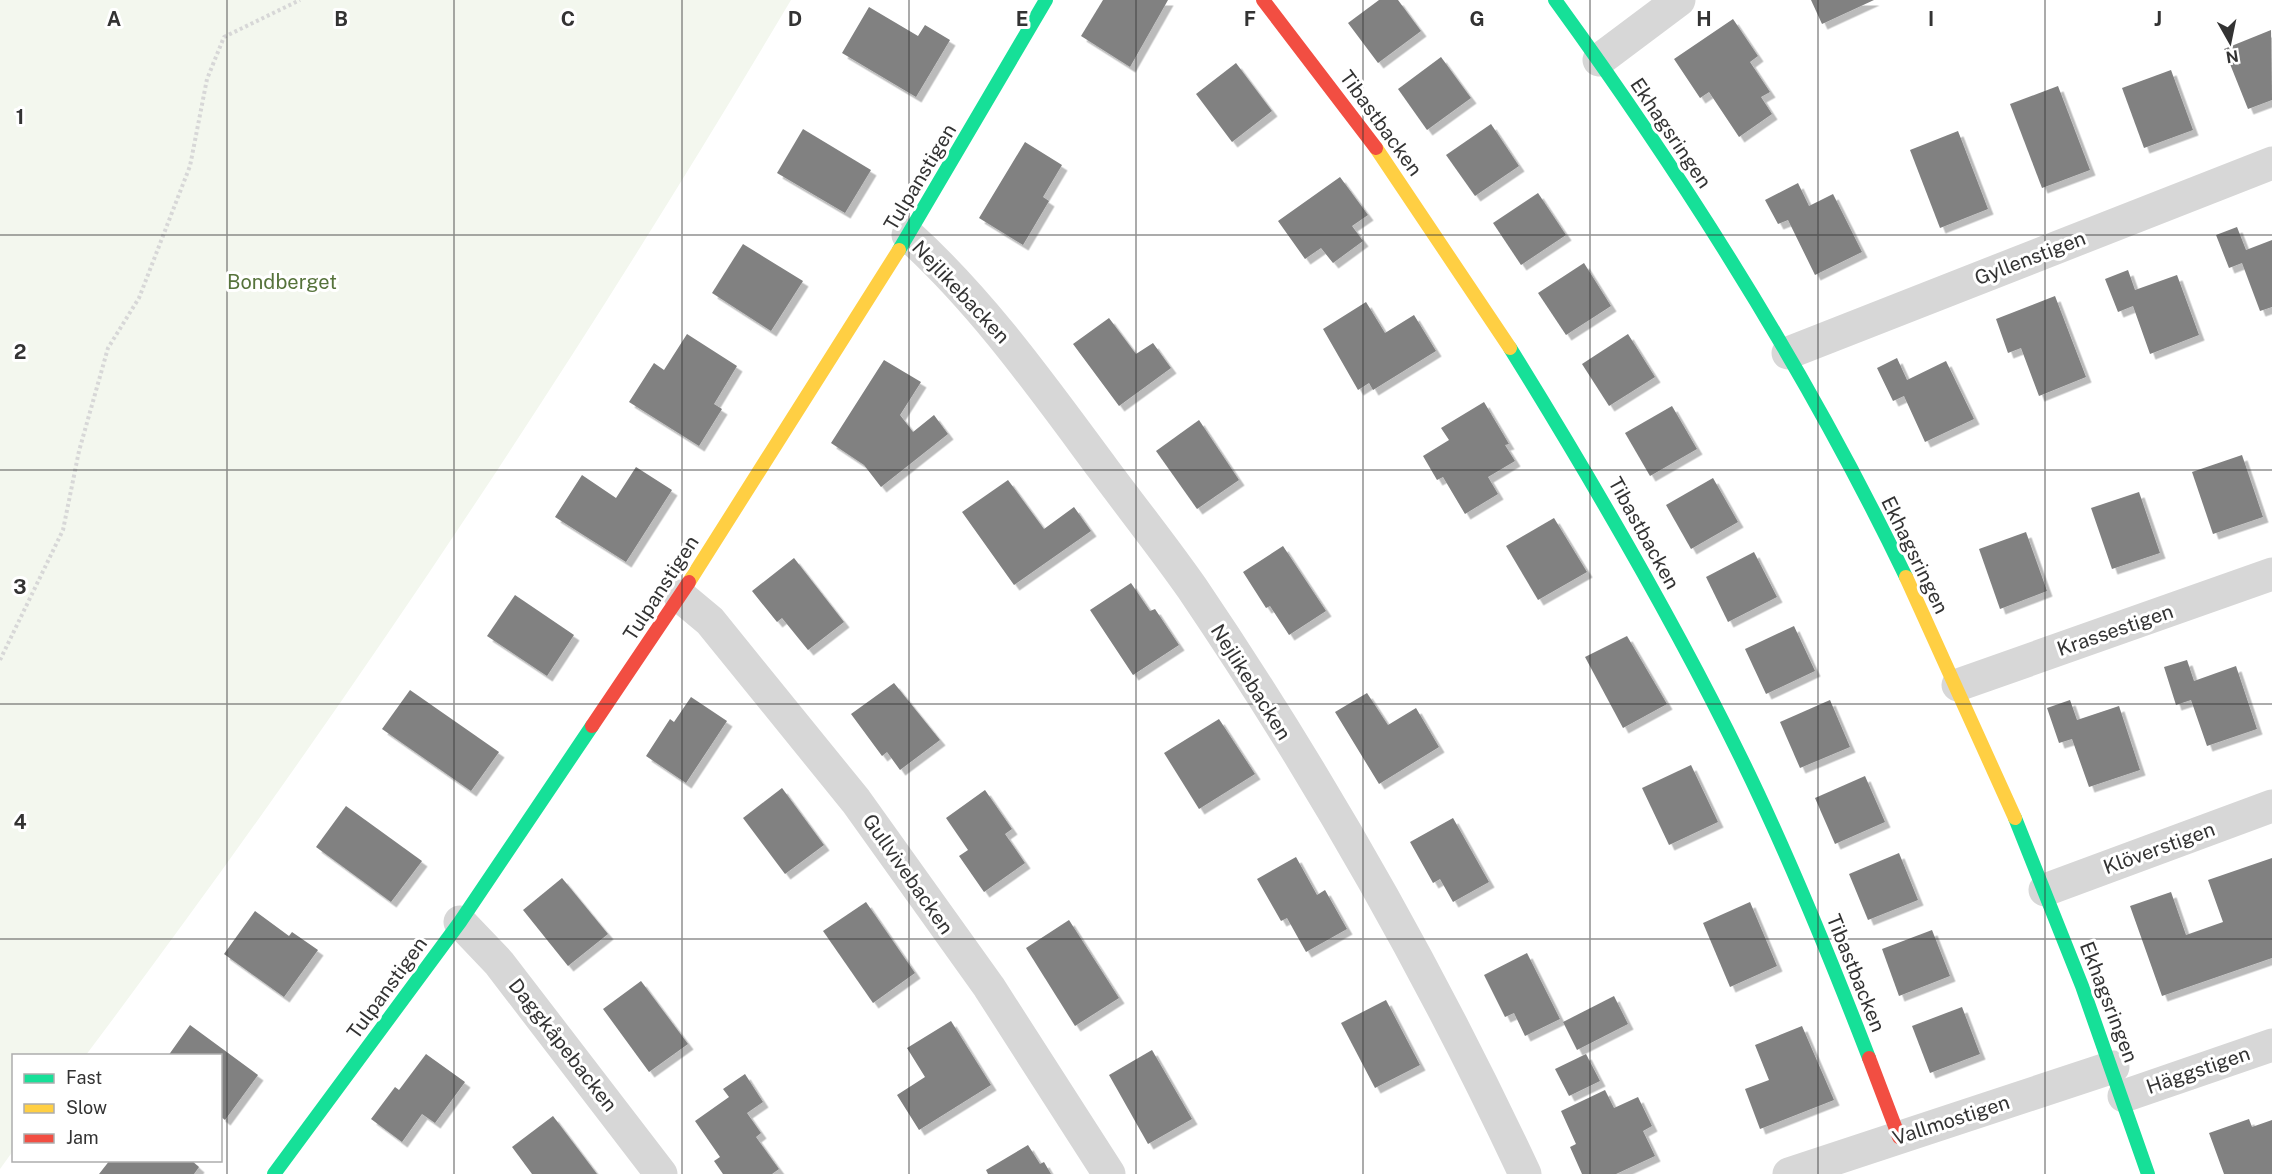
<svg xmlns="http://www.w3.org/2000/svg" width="2272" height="1174" viewBox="0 0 2272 1174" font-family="'Public Sans',sans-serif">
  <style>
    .green { fill: #f3f7ee }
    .building { fill: #818181; filter: url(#shadow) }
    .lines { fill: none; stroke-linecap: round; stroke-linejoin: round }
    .path { stroke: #d7d7d7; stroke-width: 4; stroke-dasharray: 3 3; stroke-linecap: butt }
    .street { stroke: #d7d7d7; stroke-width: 33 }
    .fast { stroke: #16e098; stroke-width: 14 }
    .slow { stroke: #ffcf43; stroke-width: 14 }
    .jam { stroke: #f24e42; stroke-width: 14 }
    .grid { fill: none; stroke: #333; stroke-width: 1.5; stroke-opacity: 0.55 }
    .labels { text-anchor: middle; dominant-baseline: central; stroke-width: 6; stroke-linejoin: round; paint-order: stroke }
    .street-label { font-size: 20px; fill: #333; stroke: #fff }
    .park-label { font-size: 20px; fill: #56733b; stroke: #fff }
    .grid-label { font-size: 20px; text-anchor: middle; font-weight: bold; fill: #333; stroke: #fff; stroke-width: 6; stroke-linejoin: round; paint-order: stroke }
  </style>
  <defs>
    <filter id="shadow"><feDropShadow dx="5.5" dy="5.5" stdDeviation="0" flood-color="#0004"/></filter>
  </defs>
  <rect width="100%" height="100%" fill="#fff"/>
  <path class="green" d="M0 0H791C575 364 340 717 86 1055L14 1056 13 1151 0 1169Z"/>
  <g class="building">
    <polygon points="1103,0 1168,0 1130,67 1081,36"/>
    <polygon points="1379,0 1398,0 1421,31 1378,63 1348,23"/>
    <polygon points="1811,0 1874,0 1822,24"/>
    <polygon points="869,7 918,36 925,25 950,40 916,97 842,53"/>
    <polygon points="1733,19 1758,56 1750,62 1770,92 1761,97 1772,114 1739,137 1709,92 1700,98 1674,59"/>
    <polygon points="2271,30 2272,100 2248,109 2224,49"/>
    <polygon points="1441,57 1471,98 1427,130 1398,89"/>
    <polygon points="1236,63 1272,111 1232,142 1196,94"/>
    <polygon points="2171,70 2193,130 2144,148 2122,88"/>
    <polygon points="2058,86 2090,170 2042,188 2010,104"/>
    <polygon points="1491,124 1519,166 1475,196 1446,155"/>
    <polygon points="803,129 871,170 845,213 777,173"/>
    <polygon points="1958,131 1988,209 1940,228 1910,150"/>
    <polygon points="1025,142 1062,165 1043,197 1049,201 1023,245 979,218"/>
    <polygon points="1340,177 1368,215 1352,226 1363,241 1333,263 1321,248 1305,259 1278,221"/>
    <polygon points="1798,183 1809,206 1833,194 1862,252 1815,275 1788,220 1778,224 1765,200"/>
    <polygon points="1538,193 1566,235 1521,265 1493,223"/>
    <polygon points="2237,227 2246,250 2272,240 2272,307 2260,311 2242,263 2229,268 2216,235"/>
    <polygon points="743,244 803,281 771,331 712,293"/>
    <polygon points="1584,263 1611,306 1566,335 1538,293"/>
    <polygon points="2128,270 2135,290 2177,275 2199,335 2150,354 2133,306 2118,312 2105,279"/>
    <polygon points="2055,296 2086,377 2039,396 2021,348 2008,353 1996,319"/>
    <polygon points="1366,302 1385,333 1414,315 1436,351 1373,390 1369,383 1358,390 1323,329"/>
    <polygon points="1109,318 1136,354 1153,343 1171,368 1119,406 1073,344"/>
    <polygon points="687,334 737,366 714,404 722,409 699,446 629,402 654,363 664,370"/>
    <polygon points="1628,334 1655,377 1609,406 1582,364"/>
    <polygon points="1897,358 1907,380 1946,361 1974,419 1925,442 1904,396 1893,401 1877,368"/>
    <polygon points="884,360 921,382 900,415 913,432 934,415 948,434 881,487 864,465 831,443"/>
    <polygon points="1484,402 1509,444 1505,445 1515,461 1488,477 1498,494 1465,514 1443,477 1437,480 1423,456 1449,440 1441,428"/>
    <polygon points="1672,406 1697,449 1650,476 1625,433"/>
    <polygon points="1199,420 1239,480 1197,509 1156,451"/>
    <polygon points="2242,455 2263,517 2213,534 2192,472"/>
    <polygon points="636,467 672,490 626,562 555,517 582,475 616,498"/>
    <polygon points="1713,478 1738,522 1691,549 1666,505"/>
    <polygon points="1008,480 1044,529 1074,507 1091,531 1014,585 962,512"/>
    <polygon points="2139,492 2160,553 2112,569 2091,508"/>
    <polygon points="1554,518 1587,572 1538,600 1506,546"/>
    <polygon points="2026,532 2047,591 2000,609 1979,549"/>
    <polygon points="1283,546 1326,611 1289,635 1270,606 1266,608 1243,572"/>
    <polygon points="1754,552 1777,597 1728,622 1706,577"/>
    <polygon points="794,558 844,622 808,650 782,618 777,622 752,591"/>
    <polygon points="1131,583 1150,611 1155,609 1179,645 1133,675 1090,610"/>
    <polygon points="515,595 574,635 547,676 487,636"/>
    <polygon points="1794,626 1815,671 1766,694 1745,649"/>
    <polygon points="1627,636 1667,704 1623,728 1585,657"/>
    <polygon points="2187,660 2194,681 2236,666 2257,729 2207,746 2191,700 2176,705 2164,667"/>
    <polygon points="894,683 940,740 900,770 887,752 882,756 851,714"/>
    <polygon points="410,690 499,752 471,791 382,729"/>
    <polygon points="1367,693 1388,725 1416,708 1439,747 1379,784 1335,712"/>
    <polygon points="691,697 727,721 686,783 646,756 670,719 674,722"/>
    <polygon points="1830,700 1850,747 1800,768 1780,722"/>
    <polygon points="2070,700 2077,720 2119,706 2140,770 2089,787 2072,739 2059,743 2047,708"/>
    <polygon points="1219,719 1255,774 1199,809 1164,753"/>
    <polygon points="1691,765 1718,822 1669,845 1642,788"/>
    <polygon points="1865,776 1885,822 1835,844 1815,798"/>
    <polygon points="782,788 824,845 785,874 743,818"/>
    <polygon points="985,790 1012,829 1005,834 1025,863 984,892 959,856 968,850 946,818"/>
    <polygon points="346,806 422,861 391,902 316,847"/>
    <polygon points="1453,818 1489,882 1453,902 1440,879 1433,883 1410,842"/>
    <polygon points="1899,853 1918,900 1868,920 1849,874"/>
    <polygon points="1296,857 1317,895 1325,890 1347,929 1306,952 1287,918 1281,921 1257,879"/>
    <polygon points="2272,858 2272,958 2162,996 2130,906 2171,892 2186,935 2223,922 2208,880"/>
    <polygon points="562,878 608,934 568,966 523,910"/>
    <polygon points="866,902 915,973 873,1003 823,931"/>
    <polygon points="1750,902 1777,966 1730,987 1703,923"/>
    <polygon points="255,911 289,936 292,932 318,950 284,997 224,954"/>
    <polygon points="1069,920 1119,998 1075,1026 1026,948"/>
    <polygon points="1932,930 1950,976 1899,996 1882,949"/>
    <polygon points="1527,953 1560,1019 1525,1036 1514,1013 1505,1017 1484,975"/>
    <polygon points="641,981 688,1044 649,1072 603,1009"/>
    <polygon points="1614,996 1628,1024 1577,1050 1563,1022"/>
    <polygon points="1386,1000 1420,1065 1375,1088 1341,1023"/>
    <polygon points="1962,1007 1980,1054 1930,1073 1912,1026"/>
    <polygon points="951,1021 991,1085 919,1130 897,1095 925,1077 907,1048"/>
    <polygon points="190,1025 258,1075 225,1120 220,1116 220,1056 168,1056"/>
    <polygon points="1802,1026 1834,1100 1760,1129 1745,1089 1769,1080 1755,1045"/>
    <polygon points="1152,1050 1192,1119 1148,1144 1109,1075"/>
    <polygon points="426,1054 465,1082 435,1123 422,1114 402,1142 371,1119 395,1087 399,1090"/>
    <polygon points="1586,1054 1600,1081 1569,1096 1555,1069"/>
    <polygon points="745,1074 763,1102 747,1113 761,1133 756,1137 779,1169 772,1174 723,1174 714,1161 720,1157 695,1121 729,1097 723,1089"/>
    <polygon points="1605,1090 1614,1108 1638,1097 1652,1126 1643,1131 1655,1156 1616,1174 1582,1174 1570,1147 1576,1144 1561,1111"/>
    <polygon points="553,1116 597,1174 532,1174 512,1147"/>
    <polygon points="2249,1119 2252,1127 2272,1120 2272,1174 2224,1174 2209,1133"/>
    <polygon points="1028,1145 1040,1164 1044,1162 1051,1174 988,1174 986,1170"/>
    <polygon points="110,1160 191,1160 199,1167 194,1174 99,1174"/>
  </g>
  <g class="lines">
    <polyline class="path" points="0,660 63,530 79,451 108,348 139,298 190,166 207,79 224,37 300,0"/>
    <g class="street">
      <polyline points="1599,60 1679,0"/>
      <path d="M908 235C984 304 1043 388 1104 470 1133 509 1164 548 1192 588 1318 774 1430 971 1525 1174"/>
      <polyline points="1788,353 2272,163"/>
      <polyline points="680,596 710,621 856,801 989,987 1109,1174"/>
      <polyline points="1958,685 2272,574"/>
      <polyline points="2045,890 2272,806"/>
      <polyline points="460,922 499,963 661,1174"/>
      <polyline points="2124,1096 2272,1045"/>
      <polyline points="1789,1174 2113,1067"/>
    </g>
    <g class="fast">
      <path d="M1555 0C1688 183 1808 373 1906 577"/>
      <polyline points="899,250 1046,0"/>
      <path d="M1510 348C1593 482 1672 617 1741 758 1789 856 1830 957 1869 1058"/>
      <polyline points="2015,818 2082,986 2148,1174"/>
      <polyline points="274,1174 460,922 592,726"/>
    </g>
    <g class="slow">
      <polyline points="1376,148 1510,348"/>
      <polyline points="1906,577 2015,818"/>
      <polyline points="689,582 899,250"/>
    </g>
    <g class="jam">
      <polyline points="1263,0 1376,148"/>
      <polyline points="592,726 689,582"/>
      <polyline points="1869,1058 1899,1137"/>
    </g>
  </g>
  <path class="grid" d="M227 0V1174M454 0V1174M682 0V1174M909 0V1174M1136 0V1174M1363 0V1174M1590 0V1174M1818 0V1174M2045 0V1174M0 235H2272M0 470H2272M0 704H2272M0 939H2272"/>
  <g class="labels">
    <g class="street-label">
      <text transform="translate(1381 123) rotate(54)">Tibastbacken</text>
      <text transform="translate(1671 133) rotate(56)">Ekhagsringen</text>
      <text transform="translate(920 177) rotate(-59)">Tulpanstigen</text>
      <text transform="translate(2030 258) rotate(-21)">Gyllenstigen</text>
      <text transform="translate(961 292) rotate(47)">Nejlikebacken</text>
      <text transform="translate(1644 533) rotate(61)">Tibastbacken</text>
      <text transform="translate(1915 555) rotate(64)">Ekhagsringen</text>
      <text transform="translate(661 588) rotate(-57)">Tulpanstigen</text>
      <text transform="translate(2115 630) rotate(-19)">Krassestigen</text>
      <text transform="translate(1251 682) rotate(58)">Nejlikebacken</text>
      <text transform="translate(2159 848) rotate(-20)">Klöverstigen</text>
      <text transform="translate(908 874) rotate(55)">Gullvivebacken</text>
      <text transform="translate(1856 973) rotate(68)">Tibastbacken</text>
      <text transform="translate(387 988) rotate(-54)">Tulpanstigen</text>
      <text transform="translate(2109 1002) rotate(69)">Ekhagsringen</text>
      <text transform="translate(563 1045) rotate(52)">Daggkåpebacken</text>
      <text transform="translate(2198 1070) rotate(-19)">Häggstigen</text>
      <text transform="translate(1951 1120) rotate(-18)">Vallmostigen</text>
    </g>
    <g class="park-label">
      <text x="282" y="282">Bondberget</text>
    </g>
  </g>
  <g class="grid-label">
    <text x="114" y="26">A</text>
    <text x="341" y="26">B</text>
    <text x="568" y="26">C</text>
    <text x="795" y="26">D</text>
    <text x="1022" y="26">E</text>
    <text x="1250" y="26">F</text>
    <text x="1477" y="26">G</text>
    <text x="1704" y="26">H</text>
    <text x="1931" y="26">I</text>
    <text x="2158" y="26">J</text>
    <text x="20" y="124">1</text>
    <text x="20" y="359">2</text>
    <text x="20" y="594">3</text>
    <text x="20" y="829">4</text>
  </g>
  <rect x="12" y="1054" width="210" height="108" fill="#ffffff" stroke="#adadad" stroke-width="1.5"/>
  <rect x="24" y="1074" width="30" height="9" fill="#16e098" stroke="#adadad" stroke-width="1.5"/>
  <text x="66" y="1084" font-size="18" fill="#333333">Fast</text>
  <rect x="24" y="1104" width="30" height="9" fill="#ffcf43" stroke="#adadad" stroke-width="1.5"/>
  <text x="66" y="1114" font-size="18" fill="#333333">Slow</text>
  <rect x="24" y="1134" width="30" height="9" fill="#f24e42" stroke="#adadad" stroke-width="1.5"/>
  <text x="66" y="1144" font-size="18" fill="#333333">Jam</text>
  <g transform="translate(2230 42) rotate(171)" stroke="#ffffff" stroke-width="4.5" paint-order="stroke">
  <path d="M0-4.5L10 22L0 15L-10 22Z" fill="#333333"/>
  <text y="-9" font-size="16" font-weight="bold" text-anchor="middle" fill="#333333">N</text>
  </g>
</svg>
